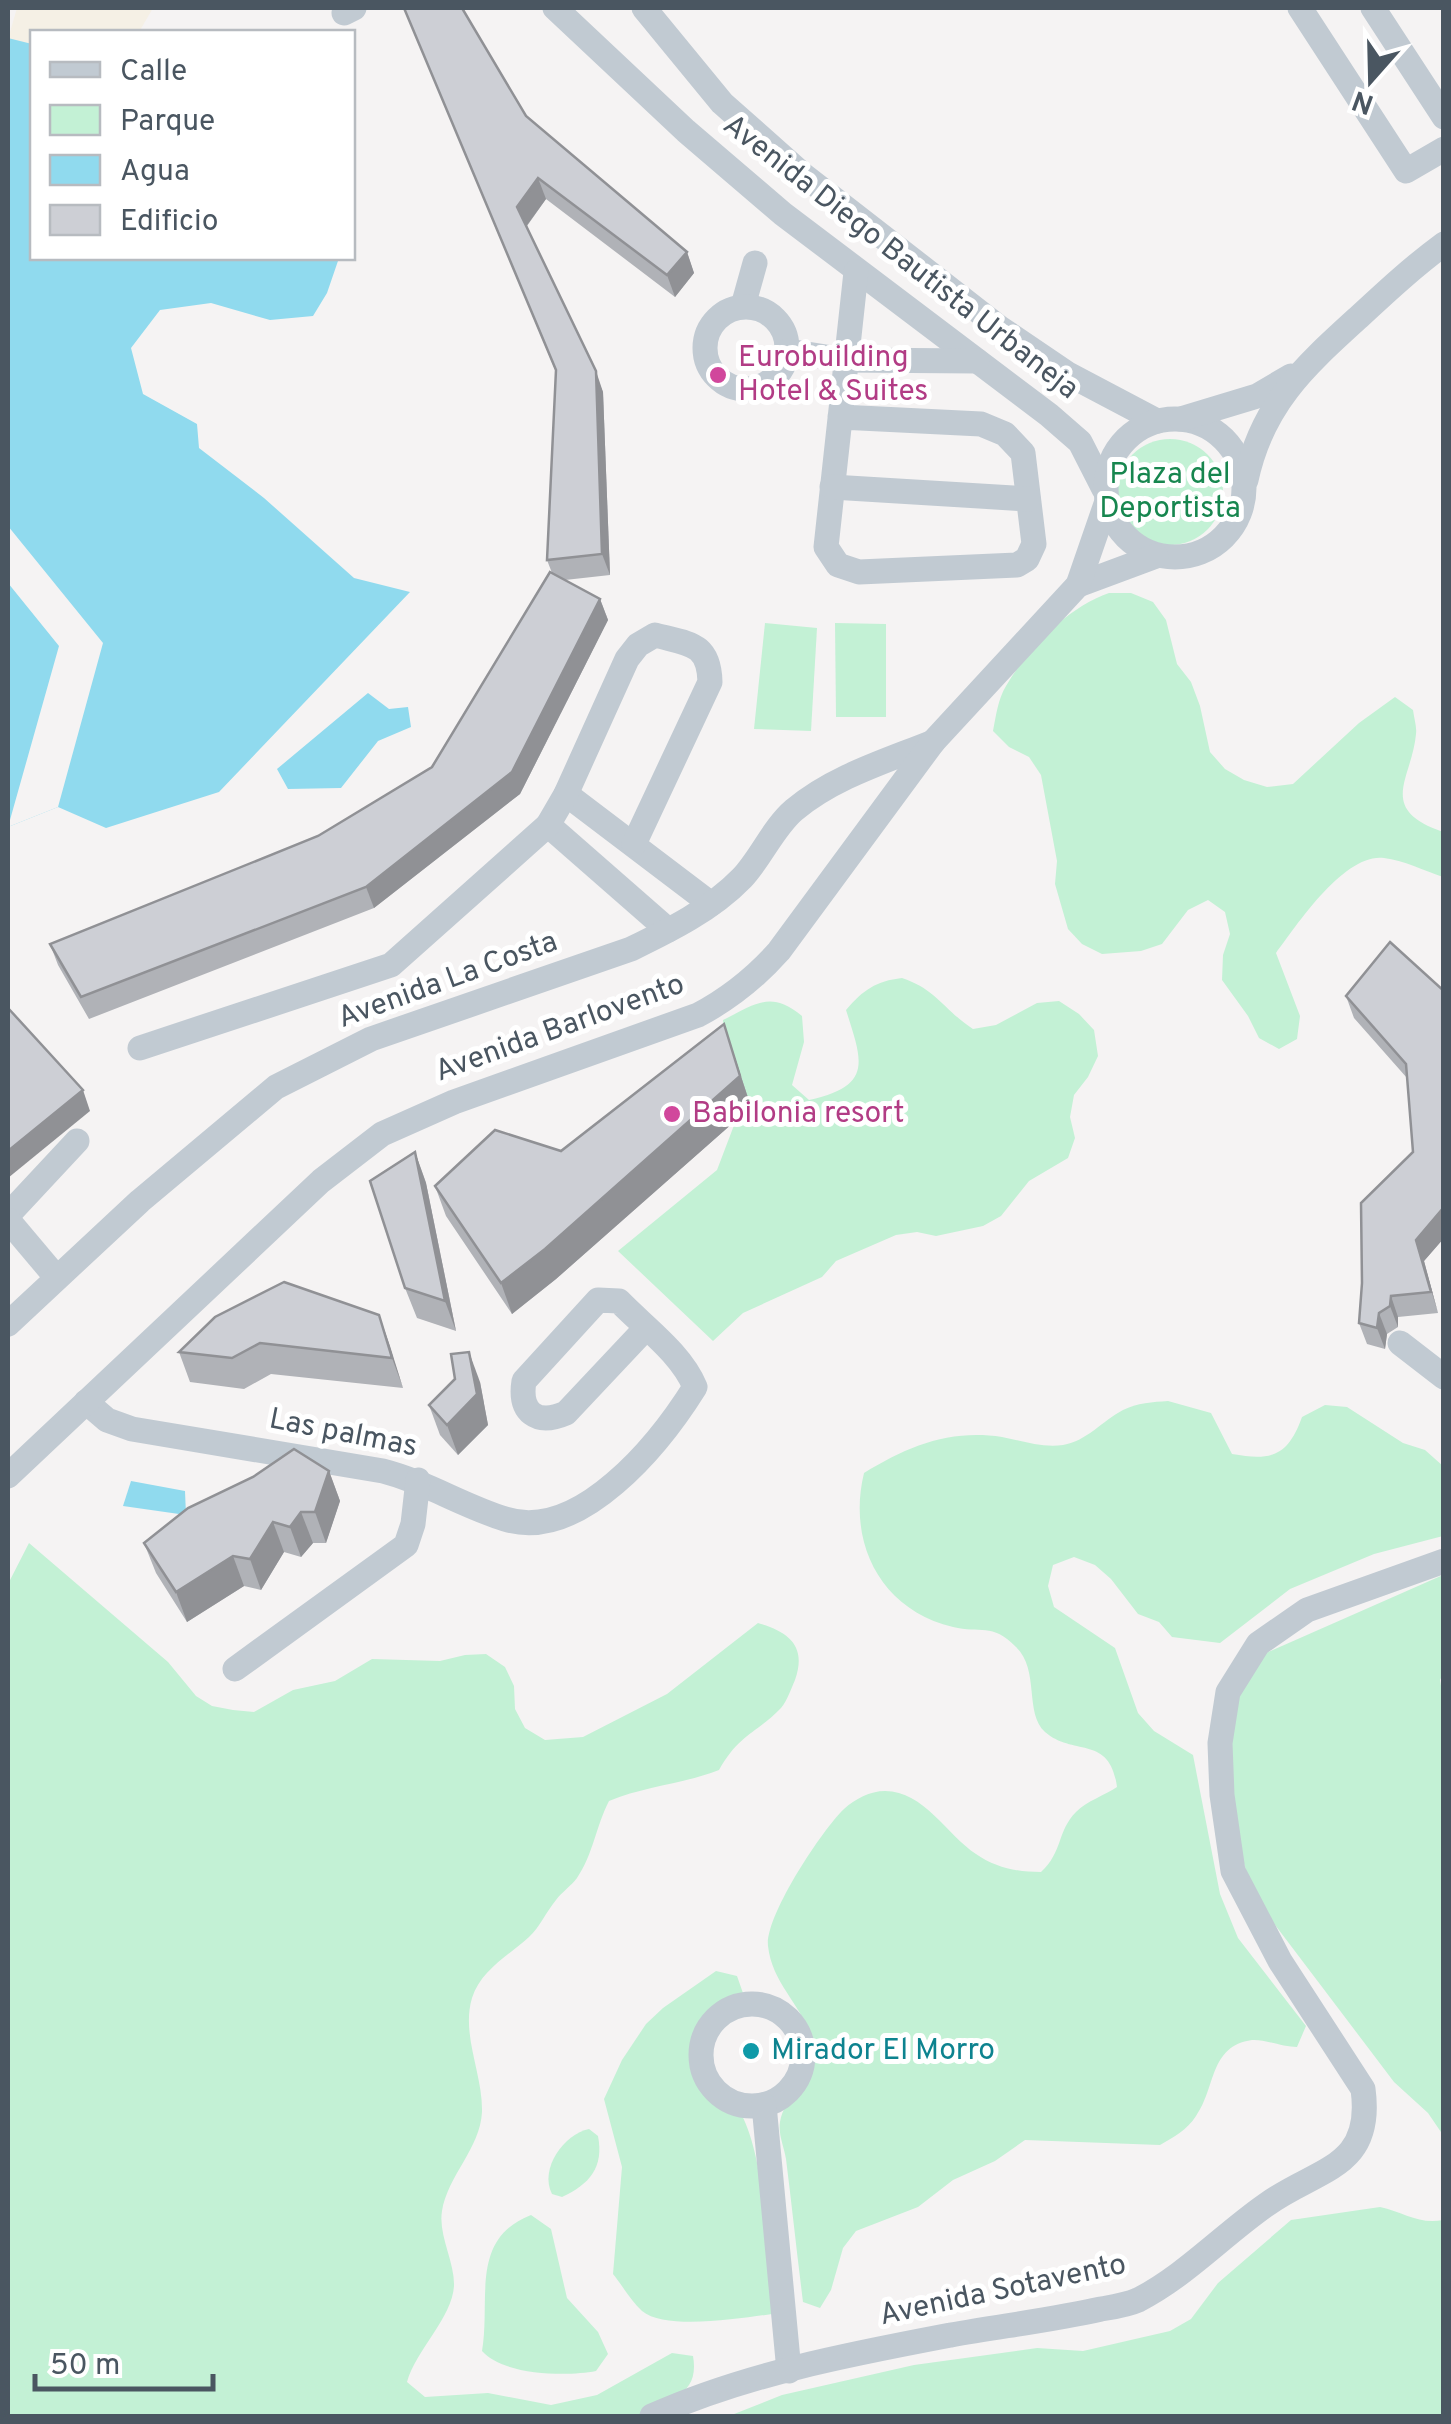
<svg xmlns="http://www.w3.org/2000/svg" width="1451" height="2424" viewBox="0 0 1451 2424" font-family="Overpass,sans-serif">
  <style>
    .green { fill: #c3f1d5 }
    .sand { fill: #f5f0e5 }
    .water { fill: #90daee }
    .pier { fill: #f5f3f3 }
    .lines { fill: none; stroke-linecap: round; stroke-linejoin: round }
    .minor { stroke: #c1cad2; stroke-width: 25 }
    .wall { fill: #b0b2b7 }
    .shaded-wall { fill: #909195 }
    .building { fill: #cdcfd5; stroke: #909195; stroke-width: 2.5 }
    .hotel-dot { fill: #d1479c; stroke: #fff; stroke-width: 4 }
    .culture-dot { fill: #0f9aa8; stroke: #fff; stroke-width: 4 }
    .labels { text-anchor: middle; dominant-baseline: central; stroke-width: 10; stroke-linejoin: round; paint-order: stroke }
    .street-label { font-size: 30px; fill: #4a5661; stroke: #fff }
    .hotel-label { font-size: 30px; fill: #b23c85; stroke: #fff; text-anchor: start }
    .park-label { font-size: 30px; fill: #17864f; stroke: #fff }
    .culture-label { font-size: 30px; fill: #0d838f; stroke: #fff; text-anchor: start }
  </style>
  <rect width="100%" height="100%" fill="#f5f3f3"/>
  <g class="green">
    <circle cx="1170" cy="492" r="53"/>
    <path d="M1109 593H1131L1153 602 1166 620 1177 664 1191 682 1200 706 1210 752 1225 769 1244 780 1267 787 1293 784 1359 723 1395 697 1413 710C1414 718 1417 727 1416 734 1412 779 1376 809 1443 832V877C1425 871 1403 860 1384 858 1344 853 1297 925 1276 953L1300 1016 1297 1039 1279 1049 1259 1038 1248 1016 1222 980 1223 955 1230 934 1225 912 1208 900 1188 910 1162 944 1141 951 1102 954 1082 944 1068 929 1055 884 1057 861 1041 775 1029 757 1009 747 993 731C996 716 998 699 1006 686 1028 648 1068 607 1109 593Z"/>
    <polygon points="765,623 817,628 811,731 754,729"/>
    <polygon points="835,623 886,624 886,717 836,717"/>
    <path d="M902 978C936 989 945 1011 973 1029L996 1025 1037 1003 1059 1001 1079 1014 1094 1030 1098 1056 1088 1077 1074 1095 1070 1117 1075 1138 1068 1158 1029 1181 1001 1216 983 1226 936 1236 917 1232 896 1235 836 1261 822 1277 743 1313 713 1341 618 1251 717 1170 744 1099 724 1041 723 1020C756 1004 770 990 802 1016L804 1042 792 1085 809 1100C874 1086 862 1061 846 1010 863 990 876 981 902 978Z"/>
    <path d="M1168 1401 1211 1413 1232 1454C1272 1461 1288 1456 1302 1417L1325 1405 1347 1407 1403 1443 1425 1450 1443 1466V1536L1374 1554 1290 1589 1220 1643 1172 1637 1159 1622 1138 1614 1111 1579 1095 1565 1074 1557 1053 1565 1048 1586 1054 1607 1115 1648 1138 1713 1154 1731 1193 1755 1220 1894 1238 1938 1306 2026 1297 2047C1283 2047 1264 2039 1252 2040 1209 2046 1216 2088 1196 2116 1187 2130 1174 2137 1160 2145L1025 2140 995 2161 953 2180 918 2207 856 2231 843 2248 831 2290 820 2308 803 2302C797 2254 792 2207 786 2159 784 2147 778 2134 780 2122 784 2097 811 2081 812 2055 814 2012 773 1991 768 1946 765 1916 822 1830 844 1809 855 1799 870 1791 885 1791 924 1791 947 1835 976 1854 996 1868 1018 1872 1041 1872 1063 1852 1057 1831 1076 1812 1087 1801 1105 1795 1117 1787 1110 1734 1074 1757 1045 1732 1024 1713 1040 1670 1016 1647 992 1622 980 1634 953 1627 881 1610 847 1543 864 1473 908 1446 950 1429 1002 1437 1022 1441 1043 1448 1063 1445 1087 1441 1102 1421 1123 1410 1137 1403 1153 1402 1168 1401Z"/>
    <path d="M29 1543 168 1662 196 1696 212 1706 233 1710 254 1712 293 1690 335 1681 372 1659 440 1661 465 1655 486 1654 505 1667 514 1686 515 1709 525 1728 545 1740 583 1737 667 1694 758 1623C789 1632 807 1646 795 1680 791 1689 787 1701 781 1708 756 1734 740 1733 719 1770 683 1784 645 1786 609 1801 596 1826 593 1855 577 1878 571 1886 562 1892 556 1900 546 1912 540 1927 529 1937 508 1956 481 1970 472 1998 461 2035 483 2074 482 2112 480 2149 448 2175 442 2211 438 2235 455 2262 454 2286 452 2318 416 2350 407 2382L425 2397 488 2393 551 2405 597 2395 672 2353 693 2356C700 2396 669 2399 638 2416H8V1584Z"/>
    <polygon points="1443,1575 1444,1672 1440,1680 1444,1703 1443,2135 1428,2113 1394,2082 1254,1897 1239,1847 1226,1740 1241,1677 1259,1656"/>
    <path d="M716 1971 737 1976 744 1996C726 2009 704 2025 704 2049 703 2075 727 2089 738 2108 767 2157 767 2257 772 2314 742 2318 666 2331 642 2311 631 2301 622 2285 613 2274L622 2167 604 2099 622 2060 646 2024 663 2008Z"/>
    <path d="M589 2129 598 2136C604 2167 590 2184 562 2197L552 2194C539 2169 564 2134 589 2129Z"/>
    <path d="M1380 2207C1403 2212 1420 2225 1443 2220V2416H729L782 2395 914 2365 1037 2348 1083 2351 1170 2331 1191 2319 1218 2283 1291 2220Z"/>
    <path d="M531 2215 551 2229 567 2298 598 2332 608 2354 596 2371C565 2377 503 2375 482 2351 491 2300 469 2239 531 2215Z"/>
  </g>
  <polygon class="sand" points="17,8 153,8 139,32 32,32 32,44 8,39"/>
  <g class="water">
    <polygon points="8,38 32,44 32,258 339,258 327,293 313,316 270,320 211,303 160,310 131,348 143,394 197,424 199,448 264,498 354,578 410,592 219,792 106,828 58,807 8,827"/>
    <polygon points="368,693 389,709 408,707 411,727 378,741 341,788 288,789 277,769"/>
    <polygon points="131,1481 185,1491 186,1515 123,1506"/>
  </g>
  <polygon class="pier" points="8,526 103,643 58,807 8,827 59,646 8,583"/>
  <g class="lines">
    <g class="minor">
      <polyline points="555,8 686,131 783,214 1049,415 1080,442 1104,489"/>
      <polyline points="644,8 722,103 802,174 1000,328 1068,374 1157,421"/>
      <polyline points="1300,8 1406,171 1444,149"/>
      <polyline points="1373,8 1444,117"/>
      <polyline points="344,13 354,8"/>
      <polyline points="743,306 755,263"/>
      <circle cx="746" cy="348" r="41"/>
      <polyline points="788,351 845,360 977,361"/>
      <polyline points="840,417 981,424 1005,434 1023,453 1034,544 1027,559 1017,565 859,572 838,565 826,547 856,272"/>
      <circle cx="1175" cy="488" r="69"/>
      <polyline points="1181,419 1257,396 1291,376"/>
      <path d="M1246 480C1262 404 1305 366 1360 316 1387 291 1414 266 1444 244"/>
      <polyline points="832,487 1028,499"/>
      <polyline points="1078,585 1156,556"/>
      <polyline points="566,794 711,904"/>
      <polyline points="548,825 668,930"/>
      <path d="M140 1048 391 965 548 825 566 794 627 659 638 645 655 635C688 644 709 642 710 682L634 844"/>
      <polyline points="8,1215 77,1141"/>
      <polyline points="8,1220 56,1277"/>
      <path d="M8 1324 140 1201 276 1087 371 1039 631 949C670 930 711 910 742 878 761 858 773 828 794 810 833 777 886 761 933 742"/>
      <polyline points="1400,1343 1444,1377"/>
      <path d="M86 1402 107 1420 132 1429 383 1471C426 1482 463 1506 505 1519 580 1543 660 1443 695 1387 681 1353 644 1327 619 1301L598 1300 524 1381C519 1412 536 1426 566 1413L646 1328"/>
      <path d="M8 1476 321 1181 382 1134 454 1102 698 1015C730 998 755 978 779 951L933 742 1078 585 1106 504"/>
      <polyline points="235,1669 406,1545 413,1524 418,1480"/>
      <circle cx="752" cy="2055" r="51"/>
      <polyline points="764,2105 789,2371"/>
      <path d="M652 2416C745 2374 851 2354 951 2335 1001 2326 1052 2320 1101 2309 1113 2307 1127 2305 1138 2300 1185 2276 1223 2235 1266 2205 1317 2168 1374 2169 1363 2089L1280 1961 1233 1871 1222 1795 1220 1743 1228 1692 1258 1644 1307 1610 1444 1561"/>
    </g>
  </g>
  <g class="wall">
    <polygon points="404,8 526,116 687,252 694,273 675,297 546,199 527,226 603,392 610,575 565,580 600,599 608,620 520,794 374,908 89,1019 58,965 50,944 318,836 432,767 552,573 547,560 556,372"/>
    <polygon points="1444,991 1444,1238 1424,1261 1438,1313 1398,1317 1398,1327 1387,1334 1385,1349 1367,1344 1359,1323 1413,1152 1407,1078 1354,1018 1346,996"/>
    <polygon points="724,1024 751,1107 556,1279 512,1314 446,1216 435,1186 561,1151"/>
    <polygon points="415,1152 426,1183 456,1331 417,1318 405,1288"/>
    <polygon points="379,1315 403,1388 271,1374 244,1389 190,1382 179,1352"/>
    <polygon points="480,1382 488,1425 458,1455 440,1435 429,1405"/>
    <polygon points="329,1471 340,1501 326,1543 313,1543 301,1557 284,1552 261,1590 244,1586 187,1622 156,1573 144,1543"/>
  </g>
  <g class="shaded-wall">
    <polygon points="538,178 546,199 525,228 517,207"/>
    <polygon points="687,252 694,273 675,297 667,275"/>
    <polygon points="596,371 603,392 610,575 602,554"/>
    <polygon points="600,599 608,620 520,794 374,908 366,887"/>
    <polygon points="724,1024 751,1107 556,1279 512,1314 501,1283"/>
    <polygon points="83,1090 90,1111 8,1178 8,1151"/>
    <polygon points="415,1152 426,1183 456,1331 445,1301"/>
    <polygon points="1444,1207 1444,1238 1424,1261 1438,1313 1416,1240"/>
    <polygon points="1391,1296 1398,1317 1398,1327 1390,1306"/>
    <polygon points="1379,1313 1387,1334 1385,1349 1377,1328"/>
    <polygon points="379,1315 390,1346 403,1388 392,1358"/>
    <polygon points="469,1352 480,1382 488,1425 458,1455 447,1425"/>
    <polygon points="329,1471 340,1501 326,1543 315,1512"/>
    <polygon points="301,1512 313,1543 301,1557 290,1527"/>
    <polygon points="273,1522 284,1552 261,1590 250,1559"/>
    <polygon points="233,1556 244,1586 187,1622 176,1592"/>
  </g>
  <g class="building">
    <polygon points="404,8 462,8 526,116 687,252 667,275 538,178 517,207 596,371 602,554 547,560 556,370"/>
    <polygon points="550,572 600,599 512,772 366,887 81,997 50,944 318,836 432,767"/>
    <polygon points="1390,942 1444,991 1444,1207 1416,1240 1431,1292 1391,1296 1390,1306 1379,1313 1377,1328 1359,1323 1362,1283 1361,1203 1413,1152 1406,1064 1346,996"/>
    <polygon points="8,1008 83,1090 8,1151"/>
    <polygon points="724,1024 740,1076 545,1249 501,1283 435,1186 495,1130 561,1151"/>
    <polygon points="415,1152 445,1301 405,1288 370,1181"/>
    <polygon points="284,1282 379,1315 392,1358 260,1343 232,1358 179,1352 215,1317"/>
    <polygon points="469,1352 477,1394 447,1425 429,1405 455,1379 451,1354"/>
    <polygon points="294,1449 329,1471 315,1512 301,1512 290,1527 273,1522 250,1559 233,1556 176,1592 144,1543 188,1508 253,1477"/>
  </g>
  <g class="hotel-dot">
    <circle cx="718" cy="375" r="10"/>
    <circle cx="672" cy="1114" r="10"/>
  </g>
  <circle class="culture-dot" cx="751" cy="2051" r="10"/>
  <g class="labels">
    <g class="street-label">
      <text transform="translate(900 258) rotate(38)">Avenida Diego Bautista Urbaneja</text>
      <text transform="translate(448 981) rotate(-20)">Avenida La Costa</text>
      <text transform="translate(560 1029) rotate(-20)">Avenida Barlovento</text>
      <text transform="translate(343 1434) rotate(11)">Las palmas</text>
      <text transform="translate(1003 2291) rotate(-12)">Avenida Sotavento</text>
    </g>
    <g class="hotel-label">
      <text x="738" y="358">Eurobuilding<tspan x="738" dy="34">Hotel &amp; Suites</tspan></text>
      <text x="692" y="1114">Babilonia resort</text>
    </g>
    <g class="park-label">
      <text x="1170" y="475">Plaza del<tspan x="1170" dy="34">Deportista</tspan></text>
    </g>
    <g class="culture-label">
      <text x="771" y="2051">Mirador El Morro</text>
    </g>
  </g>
  <rect width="1451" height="2424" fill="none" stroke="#4a5661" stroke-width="20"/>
  <rect x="30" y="30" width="325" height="230" fill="#ffffff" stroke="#b7bbc0" stroke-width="2.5"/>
  <rect x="50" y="62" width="50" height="15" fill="#c1cad2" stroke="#b7bbc0" stroke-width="2.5"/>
  <text x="120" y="80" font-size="30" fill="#4a5661">Calle</text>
  <rect x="50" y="105" width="50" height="30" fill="#c3f1d5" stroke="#b7bbc0" stroke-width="2.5"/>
  <text x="120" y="130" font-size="30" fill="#4a5661">Parque</text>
  <rect x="50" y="155" width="50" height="30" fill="#90daee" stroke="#b7bbc0" stroke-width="2.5"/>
  <text x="120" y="180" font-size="30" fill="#4a5661">Agua</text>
  <rect x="50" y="205" width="50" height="30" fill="#cdcfd5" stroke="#b7bbc0" stroke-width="2.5"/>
  <text x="120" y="230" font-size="30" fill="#4a5661">Edificio</text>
  <g transform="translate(1371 80) rotate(200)" stroke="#ffffff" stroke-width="8" paint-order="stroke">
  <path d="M0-8L18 38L0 25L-18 38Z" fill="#4a5661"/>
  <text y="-15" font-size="28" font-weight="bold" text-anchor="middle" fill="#4a5661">N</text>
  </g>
  <path d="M35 2374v15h178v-15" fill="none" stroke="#4a5661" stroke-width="5"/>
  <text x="50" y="2374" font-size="30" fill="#4a5661" stroke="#ffffff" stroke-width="8" paint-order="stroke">50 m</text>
</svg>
